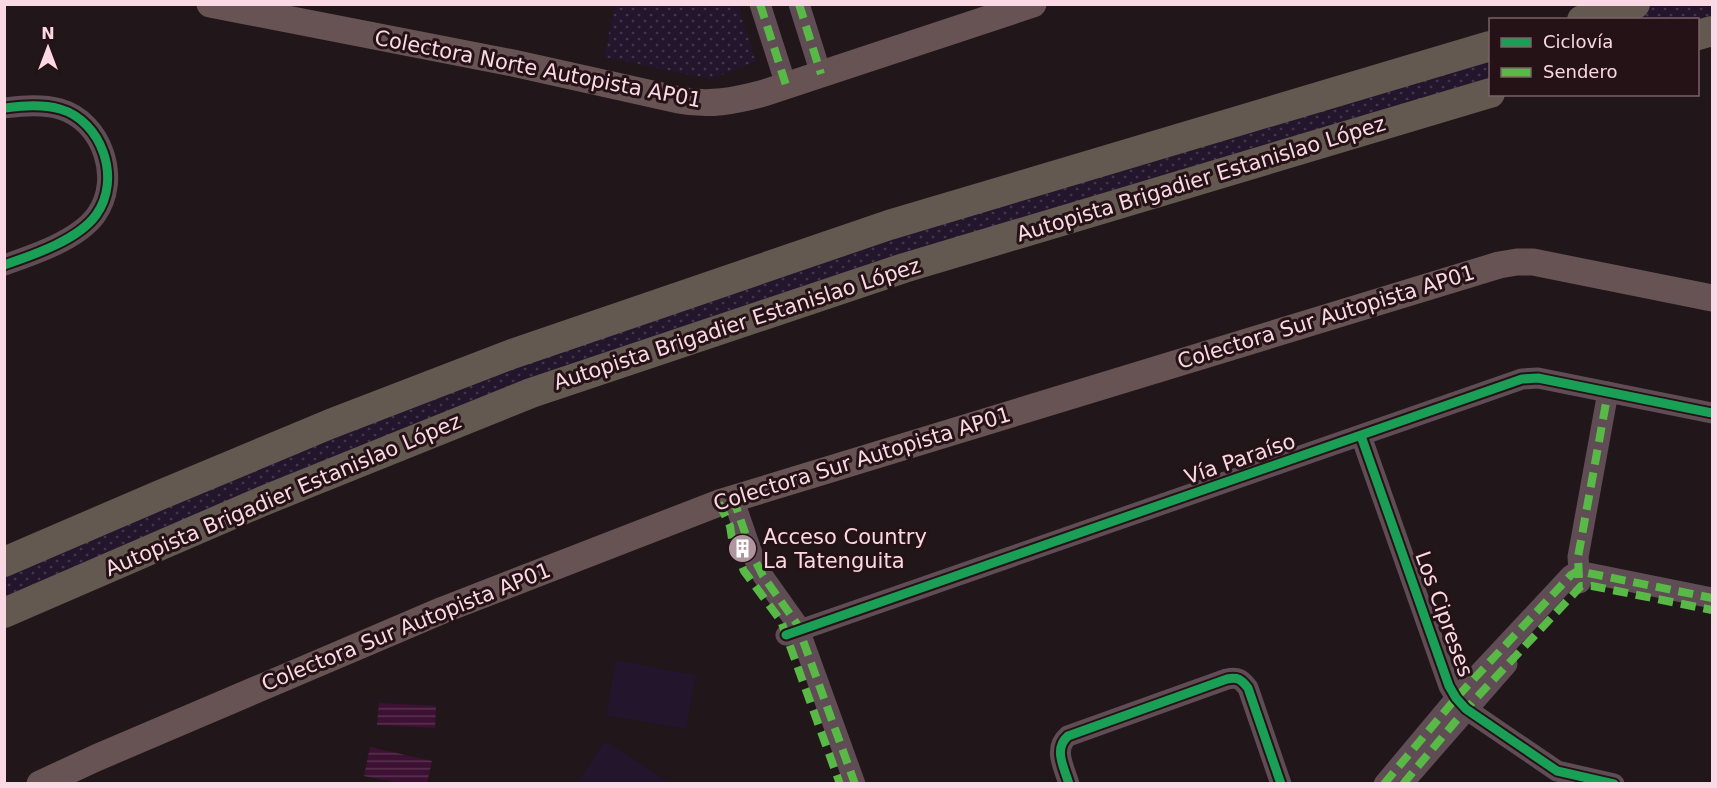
<svg xmlns="http://www.w3.org/2000/svg" width="1717" height="788" viewBox="0 0 1717 788" font-family="'DejaVu Sans',sans-serif">
  <style>
    .green { fill: url(#green-dots) }
    .pitch { fill: #23152b }
    .water { fill: url(#water-rules) }
    .lines { fill: none; stroke-linecap: round; stroke-linejoin: round }
    .minor { stroke: #604c54; stroke-width: 21 }
    .major { stroke: #675254; stroke-width: 27 }
    .highway { stroke: #645950; stroke-width: 30 }
    .quiet { stroke: #58b947; stroke-width: 8; stroke-dasharray: 15 8; stroke-linecap: butt }
    .cycleway-casing { stroke: #251216; stroke-width: 13 }
    .cycleway { stroke: #1a9f57; stroke-width: 9 }
    .labels { text-anchor: middle; dominant-baseline: central; stroke-width: 6; stroke-linejoin: round; paint-order: stroke }
    .street-label { font-size: 21px; fill: #fbd9e4; stroke: #251216 }
    .poi-label { font-size: 21px; fill: #fbd9e4; stroke: #251216; text-anchor: start }
  </style>
  <defs>
    <pattern id="green-dots" width="8" height="8" patternUnits="userSpaceOnUse" patternTransform="scale(1.5)"><rect width="8" height="8" fill="#23152b"/><path d="M2 2h.1M6 6h.1" fill="none" stroke="#44364a" stroke-width="1.8" stroke-linecap="round"/></pattern>
    <pattern id="water-rules" width="6" height="5" patternUnits="userSpaceOnUse" patternTransform="scale(1.5)"><rect width="6" height="5" fill="#3d1133"/><path d="M0 2.5h6" fill="none" stroke="#5a3350"/></pattern>
  </defs>
  <rect width="100%" height="100%" fill="#211619"/>
  <g class="green">
    <polygon points="738,4 756,62 710,79 604,57 615,5"/>
    <polygon points="1635,5 1712,5 1712,31 1698,35 1698,20 1582,20"/>
    <polygon points="1490,46 1490,93 718,329 5,613 4,562 512,354"/>
  </g>
  <g class="pitch">
    <polygon points="616,660 696,675 686,729 606,715"/>
    <polygon points="605,741 670,783 577,783"/>
  </g>
  <g class="water">
    <polygon points="379,703 436,706 435,728 377,725"/>
    <polygon points="370,747 432,761 427,783 399,783 364,776"/>
  </g>
  <g class="lines">
    <g class="minor">
      <polyline points="760,4 786,85"/>
      <polyline points="799,4 821,74"/>
      <path d="M4 108C23 106 41 104 60 109 102 121 122 179 96 215 78 240 33 255 4 265"/>
      <polyline points="1361,436 1449,686 1456,698 1466,709 1557,771 1614,784"/>
      <polyline points="733,498 753,556 763,576 797,624 855,784"/>
      <polyline points="1580,583 1578,557 1608,392"/>
      <polyline points="786,635 1522,379 1538,378 1712,413"/>
      <polyline points="1411,774 1507,664"/>
      <path d="M1069 784C1064 767 1053 749 1068 736L1227 679C1238 677 1241 679 1248 688L1281 784"/>
      <polyline points="1384,784 1456,698 1571,575 1578,571 1712,598"/>
    </g>
    <g class="major">
      <path d="M210 4 513 63 679 100C709 106 734 101 764 93L1033 4"/>
      <polyline points="40,784 96,758 443,610 719,503 1499,265 1517,262 1533,262 1712,298"/>
    </g>
    <g class="highway">
      <polyline points="1582,20 1635,4"/>
      <polyline points="1698,35 1712,31"/>
      <polyline points="4,562 160,495 330,424 512,354 889,225 1490,46"/>
      <polyline points="4,613 263,501 531,393 904,268 1490,93"/>
    </g>
    <g class="quiet">
      <polyline points="760,4 786,85"/>
      <polyline points="799,4 821,74"/>
      <polyline points="733,498 753,556 763,576 797,624 855,784"/>
      <polyline points="719,503 730,526 733,545 744,571 781,621 840,784"/>
      <polyline points="1579,578 1578,557 1608,392"/>
      <polyline points="1384,784 1456,698 1571,575 1578,571 1712,598"/>
      <polyline points="1403,784 1466,709 1581,586 1592,586 1712,610"/>
    </g>
    <defs>
      <g id="cycleway">
        <path d="M4 108C23 106 41 104 60 109 102 121 122 179 96 215 78 240 33 255 4 265"/>
        <polyline points="1361,436 1449,686 1456,698 1466,709 1557,771 1614,784"/>
        <polyline points="786,635 1522,379 1538,378 1712,413"/>
        <path d="M1069 784C1064 767 1053 749 1068 736L1227 679C1238 677 1241 679 1248 688L1281 784"/>
      </g>
    </defs>
    <use href="#cycleway" class="cycleway-casing"/>
    <use href="#cycleway" class="cycleway"/>
  </g>
  <defs>
    <symbol id="building-disc" viewBox="-11 -11 22 22"><circle r="9.5" fill="#af959d" stroke="#251216"/><path d="M-4-6H4V6H1V3H-1V6H-4ZM-2.5-4.3h1.7v1.8h-1.7ZM.8-4.3h1.7v1.8H.8ZM-2.5-1h1.7V.8h-1.7ZM.8-1h1.7V.8H.8Z" fill="#fff"/></symbol>
  </defs>
  <g fill-rule="evenodd">
    <use href="#building-disc" x="726" y="532" width="33" height="33"/>
  </g>
  <g class="labels">
    <g class="street-label">
      <text transform="translate(538 69) rotate(11)">Colectora Norte Autopista AP01</text>
      <text transform="translate(1201 179) rotate(-17)">Autopista Brigadier Estanislao López</text>
      <text transform="translate(1326 317) rotate(-17)">Colectora Sur Autopista AP01</text>
      <text transform="translate(737 324) rotate(-18)">Autopista Brigadier Estanislao López</text>
      <text transform="translate(862 459) rotate(-17)">Colectora Sur Autopista AP01</text>
      <text transform="translate(1240 459) rotate(-19)">Vía Paraíso</text>
      <text transform="translate(283 495) rotate(-23)">Autopista Brigadier Estanislao López</text>
      <text transform="translate(1444 614) rotate(70)">Los Cipreses</text>
      <text transform="translate(406 627) rotate(-22)">Colectora Sur Autopista AP01</text>
    </g>
    <g class="poi-label">
      <text x="763" y="537">Acceso Country<tspan x="763" dy="24">La Tatenguita</tspan></text>
    </g>
  </g>
  <rect width="1717" height="788" fill="none" stroke="#fbd9e4" stroke-width="12"/>
  <rect x="1489" y="18" width="210" height="78" fill="#251216" stroke="#7b6268" stroke-width="1.5"/>
  <rect x="1501" y="38" width="30" height="9" fill="#1a9f57" stroke="#7b6268" stroke-width="1.5"/>
  <text x="1543" y="48" font-size="18" fill="#fbd9e4">Ciclovía</text>
  <rect x="1501" y="68" width="30" height="9" fill="#58b947" stroke="#7b6268" stroke-width="1.5"/>
  <text x="1543" y="78" font-size="18" fill="#fbd9e4">Sendero</text>
  <g transform="translate(48 48)" stroke="#251216" stroke-width="4.5" paint-order="stroke">
  <path d="M0-4.5L10 22L0 15L-10 22Z" fill="#fbd9e4"/>
  <text y="-9" font-size="16" font-weight="bold" text-anchor="middle" fill="#fbd9e4">N</text>
  </g>
</svg>
